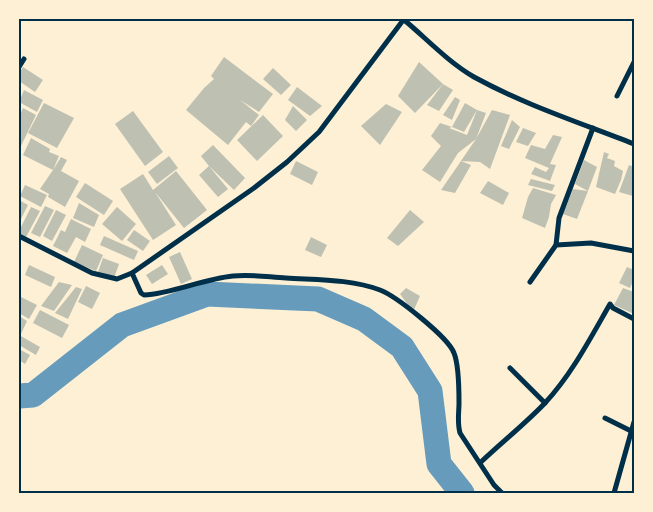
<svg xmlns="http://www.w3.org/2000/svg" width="653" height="512" viewBox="0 0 653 512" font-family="'Open Sans',sans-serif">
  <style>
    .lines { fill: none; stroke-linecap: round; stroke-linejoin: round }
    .river { stroke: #669bbc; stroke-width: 25 }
    .building { fill: #bec0b2 }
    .minor { stroke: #003049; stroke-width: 5 }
    .neatline { fill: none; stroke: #003049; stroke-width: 2 }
  </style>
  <rect width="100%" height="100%" fill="#fdf0d5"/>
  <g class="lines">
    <polyline class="river" points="19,396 33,395 122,325 207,294 318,299 364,319 402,347 430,391 439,464 462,493"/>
  </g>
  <g class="building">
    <polygon points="224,57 273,94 259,112 240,100 259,115 251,126 246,122 228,145 186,110 204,88 214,79 211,76"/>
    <polygon points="419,62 443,84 415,113 398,96"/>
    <polygon points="23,67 43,80 35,92 19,81 19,73"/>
    <polygon points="273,68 291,85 281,95 263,79"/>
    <polygon points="443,84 453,90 439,111 427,105"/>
    <polygon points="297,87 322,106 310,116 288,100"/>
    <polygon points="24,90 43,100 37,112 19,102"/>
    <polygon points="455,97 460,100 452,120 443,115"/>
    <polygon points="44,103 74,118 57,148 28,133"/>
    <polygon points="465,103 477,110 464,132 452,127 449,128 467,135 477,110 486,113 476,139 492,110 510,115 490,169 480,162 461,161 476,139 458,153 440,182 422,170 441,146 431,136 440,123 452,127"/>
    <polygon points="386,104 402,112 380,145 361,126"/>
    <polygon points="293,106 307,120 296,131 285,120"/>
    <polygon points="23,108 36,115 20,148 19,147 19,117"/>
    <polygon points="133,111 163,152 145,166 115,124"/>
    <polygon points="263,115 283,136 257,161 237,140"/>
    <polygon points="512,120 520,127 509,149 501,146"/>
    <polygon points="523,128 536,133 528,146 516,142"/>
    <polygon points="553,135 562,137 550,164 556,165 550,181 531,174 535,167 546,172 549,168 525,158 531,145 545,149"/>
    <polygon points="31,138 50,149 49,152 59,156 53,170 61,157 67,160 61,171 79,181 65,207 48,197 49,194 40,189 53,170 23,155"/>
    <polygon points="213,145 245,178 234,190 209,166 228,189 218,197 199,175 209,166 201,156"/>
    <polygon points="604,152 609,154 607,158 615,161 614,166 623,171 621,180 615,194 596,187"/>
    <polygon points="169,156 178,168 157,184 148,172"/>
    <polygon points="584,160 597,167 588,191 575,184"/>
    <polygon points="296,161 318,172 312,185 290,174"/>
    <polygon points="461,161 471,165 455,193 441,190"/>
    <polygon points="629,165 634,167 633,196 619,192"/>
    <polygon points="176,171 207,210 184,228 155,192 176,225 153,240 120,189 143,174 153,190"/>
    <polygon points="531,179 555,185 552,191 528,185"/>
    <polygon points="488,181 509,193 503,205 480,193"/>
    <polygon points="85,183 113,201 104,215 76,197"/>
    <polygon points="25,185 47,195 41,207 20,196"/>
    <polygon points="533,188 556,195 551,204 549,217 545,228 522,218 528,197"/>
    <polygon points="573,189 588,191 577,219 563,214"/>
    <polygon points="19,200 28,205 19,223"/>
    <polygon points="79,203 99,215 94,227 73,218"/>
    <polygon points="45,206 54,210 40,237 31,233"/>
    <polygon points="31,207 40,211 26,237 19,234 19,231"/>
    <polygon points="117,207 136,224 122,241 102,224"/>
    <polygon points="56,210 66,215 52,241 43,236"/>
    <polygon points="410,210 424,222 398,246 387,238"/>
    <polygon points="71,219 91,229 85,242 76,237 67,253 53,246 61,230 65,232"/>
    <polygon points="134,230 150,241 143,251 127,240"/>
    <polygon points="104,236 138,251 134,260 100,245"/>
    <polygon points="311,237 327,245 321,257 305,250"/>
    <polygon points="82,245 103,255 96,271 74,262"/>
    <polygon points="180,252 192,279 181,284 169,257"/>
    <polygon points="103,258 119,264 114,278 98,272"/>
    <polygon points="29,265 55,277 51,287 25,275"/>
    <polygon points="162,265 168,274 152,284 146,275"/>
    <polygon points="627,267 634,270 634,279 630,288 619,283"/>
    <polygon points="59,282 72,285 54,311 41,306"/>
    <polygon points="86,286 100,293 92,309 78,302"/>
    <polygon points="76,287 82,289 68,319 55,313"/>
    <polygon points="406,288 420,296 413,312 400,294"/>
    <polygon points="623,288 634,292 634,314 614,305"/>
    <polygon points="19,296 37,305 29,319 19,313"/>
    <polygon points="40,310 69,325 62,338 33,323"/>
    <polygon points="19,316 27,321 21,334 19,333"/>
    <polygon points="19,335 40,347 36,355 19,345"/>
    <polygon points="19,349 30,355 25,364 19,360"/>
  </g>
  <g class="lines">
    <g class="minor">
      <path d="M403 19C426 38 448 62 474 77 525 105 581 123 634 144"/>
      <polyline points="19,67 24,59"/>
      <polyline points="617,96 634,62"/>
      <polyline points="19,236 92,273 117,279 132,273 254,188 287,162 319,132 404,19"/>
      <polyline points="556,245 559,218 593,128"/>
      <path d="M132 273 141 293 144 295C171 294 203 279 233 276 251 274 268 277 286 278 317 280 351 279 380 290 396 296 448 337 454 353 459 365 459 389 459 403 459 413 457 422 460 433L494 485 502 493"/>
      <polyline points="530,282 556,245 591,243 634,251"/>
      <polyline points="510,368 545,403"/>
      <polyline points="605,418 631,431"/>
      <path d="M481 462C502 442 525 424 545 403 572 374 591 337 610 304L613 308 634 319"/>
      <polyline points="614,493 634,422"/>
    </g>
  </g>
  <rect width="653" height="512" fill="none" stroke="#fdf0d5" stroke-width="40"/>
  <rect x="20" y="20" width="613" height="472" class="neatline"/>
</svg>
